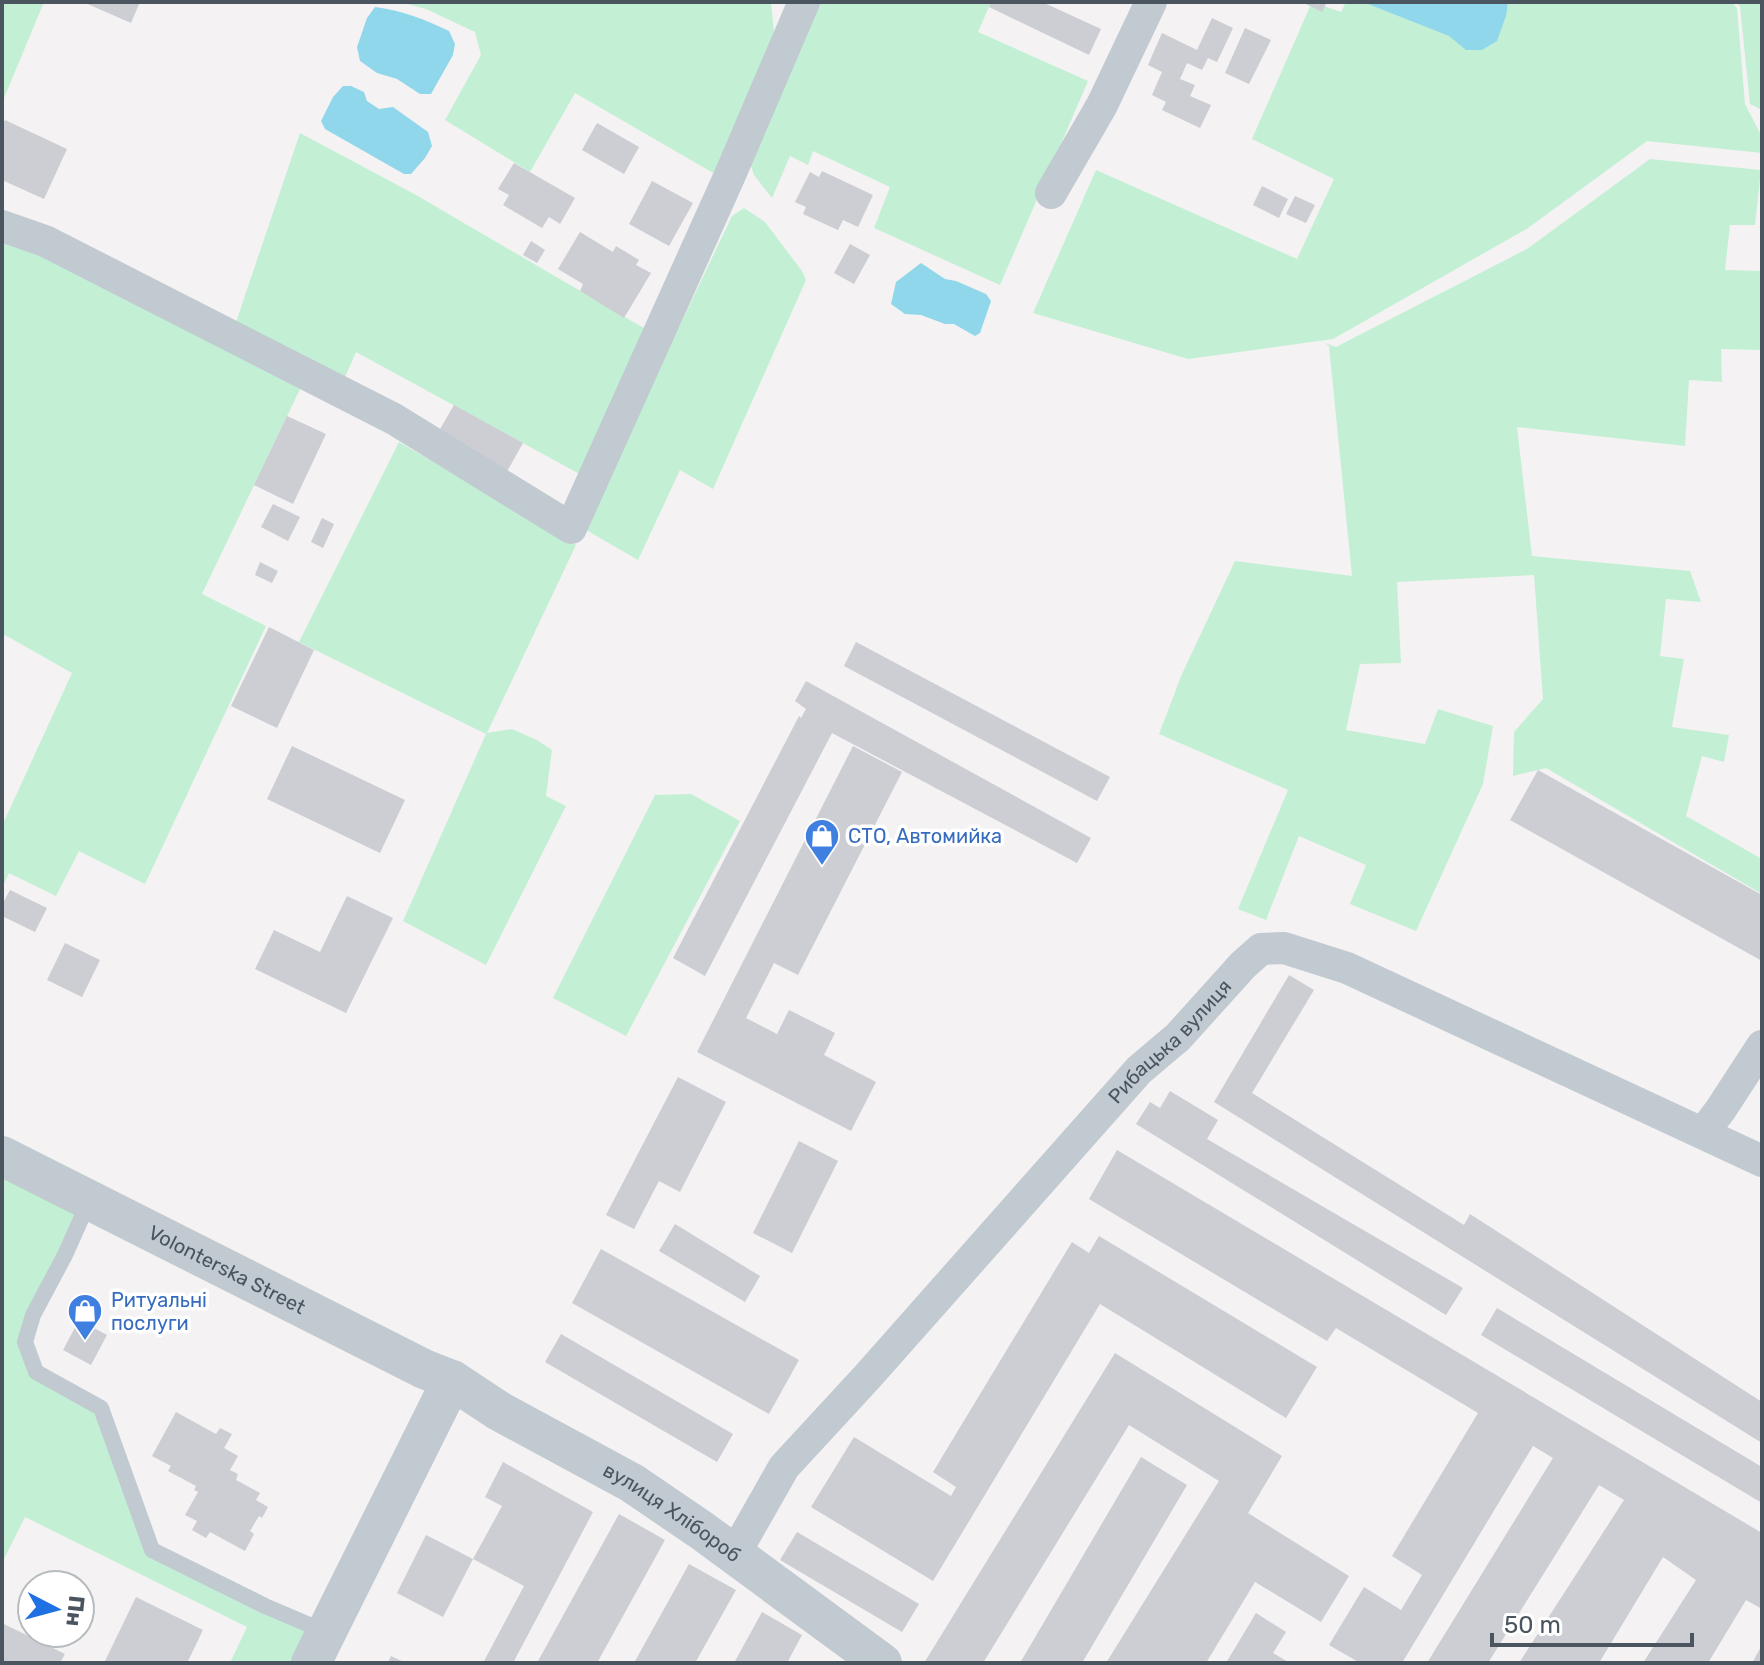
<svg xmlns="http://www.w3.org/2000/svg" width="1764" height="1665" viewBox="0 0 1764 1665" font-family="Rubik,sans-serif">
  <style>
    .green { fill: #c3f0d5 }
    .water { fill: #91d7eb }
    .building { fill: #ccced4 }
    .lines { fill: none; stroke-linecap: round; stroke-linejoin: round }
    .service { stroke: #c1c9d1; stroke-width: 16 }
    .minor { stroke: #c1c9d1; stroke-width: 32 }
    .tertiary { stroke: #c1c9d1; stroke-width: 40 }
    .labels { text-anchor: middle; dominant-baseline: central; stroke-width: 7; stroke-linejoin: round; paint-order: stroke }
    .shop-label { font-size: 20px; fill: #366cbe; stroke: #fff; text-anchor: start }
    .street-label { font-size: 20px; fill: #4a5560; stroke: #fff }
  </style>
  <rect width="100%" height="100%" fill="#f4f2f2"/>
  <g class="green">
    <polygon points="2,2 44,2 2,103"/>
    <polygon points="400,2 771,2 774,32 720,177 575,93 530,172 445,120 481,55 475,32 426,9"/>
    <polygon points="809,2 991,2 978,32 1088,81 1000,285 874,228 890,187 813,151 808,165 790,156 772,198 754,175 747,154"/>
    <polygon points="1312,2 1341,12 1346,2 1732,2 1737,8 1745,104 1762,137 1762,153 1647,141 1528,228 1333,339 1188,359 1033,313 1096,170 1297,259 1334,179 1252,139"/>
    <polygon points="1736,2 1762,2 1762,110 1750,104 1740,7"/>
    <polygon points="300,133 416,195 654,334 587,478 356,352 341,386 236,322"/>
    <polygon points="1650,159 1761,170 1755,225 1730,225 1725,270 1762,271 1762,350 1721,349 1722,382 1689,380 1685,446 1517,427 1532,556 1690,571 1701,602 1666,599 1660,656 1684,659 1672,727 1729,735 1724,762 1702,756 1686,816 1762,859 1762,894 1546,768 1513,776 1514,732 1543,699 1534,575 1397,582 1401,663 1360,664 1346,730 1425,744 1438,709 1493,726 1483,784 1416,931 1350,904 1366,865 1299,836 1266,920 1238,909 1288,790 1159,734 1182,674 1235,561 1352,576 1329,346 1325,343 1336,347 1527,249"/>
    <polygon points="744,208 765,222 802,271 806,280 713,489 680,470 638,560 588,531 586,522 732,216"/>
    <polygon points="2,237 301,387 202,594 266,626 145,884 79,851 56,896 9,873 2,888 2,826 72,673 5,635 2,639"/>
    <polygon points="399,442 576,545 487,733 512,729 537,740 552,750 546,796 566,806 486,965 403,921 486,734 299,642"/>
    <polygon points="691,794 740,821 626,1036 553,998 655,795"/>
    <polygon points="2,1156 89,1201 25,1342 36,1372 101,1408 152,1550 326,1632 311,1663 230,1663 247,1627 25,1517 2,1563"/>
  </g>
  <g class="water">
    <polygon points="1363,2 1508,2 1506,16 1497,41 1482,50 1466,50 1449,36"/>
    <path d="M375 7C401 10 426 20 449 31L455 44 453 55 431 94H420L397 79 377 73 360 61 357 47 367 18Z"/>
    <polygon points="343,86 351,86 364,92 367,101 379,109 393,107 428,132 432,146 425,158 411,174 404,174 325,129 321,121 333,97"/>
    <polygon points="921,263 945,279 956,281 986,294 991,301 980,333 975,336 954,324 945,324 921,315 905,314 891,304 896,282"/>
  </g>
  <g class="building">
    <polygon points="83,2 140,2 131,23"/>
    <polygon points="991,2 1042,2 1101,29 1089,55 989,7"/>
    <polygon points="1302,2 1327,2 1322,12"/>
    <polygon points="1212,18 1233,28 1217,62 1208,58 1202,70 1187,63 1180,79 1195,85 1190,96 1211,105 1200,128 1162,110 1166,102 1152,95 1162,72 1148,65 1162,33 1197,50"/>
    <polygon points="1245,28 1271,40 1249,84 1225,73"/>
    <polygon points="5,120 67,149 44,199 2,180 2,126"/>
    <polygon points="597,123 639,147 624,174 582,150"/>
    <polygon points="514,163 575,198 560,224 549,217 542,228 503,205 509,195 498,189"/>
    <polygon points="822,171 873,195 858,227 843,220 838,230 803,214 806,207 795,202 810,172 819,177"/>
    <polygon points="652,181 693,203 669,246 629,224"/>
    <polygon points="1262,186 1288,199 1279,218 1253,205"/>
    <polygon points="1295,196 1315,205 1306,223 1286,214"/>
    <polygon points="580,232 613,252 616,246 639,260 636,265 651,273 624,318 580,291 583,284 558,269"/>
    <polygon points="531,241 545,250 537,263 523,255"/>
    <polygon points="850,244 870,255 854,284 834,273"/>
    <polygon points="454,405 523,443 504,477 439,431"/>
    <polygon points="287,416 326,434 293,504 254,485"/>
    <polygon points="273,504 300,517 288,541 261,527"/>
    <polygon points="322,518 334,524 323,548 311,542"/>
    <polygon points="260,562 278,571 272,583 255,575"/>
    <polygon points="269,627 314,650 277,728 231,706"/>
    <polygon points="856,642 1110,777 1097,801 844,666"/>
    <polygon points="806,681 1091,838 1077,863 832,733 705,976 673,958 799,716 801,718 806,709 795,701"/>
    <polygon points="292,746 405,800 380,853 267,799"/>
    <polygon points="853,746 902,772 798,975 774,963 746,1018 777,1034 789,1010 835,1033 824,1055 876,1082 851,1131 697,1052"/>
    <polygon points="1538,770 1762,895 1762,961 1510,820"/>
    <polygon points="10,890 47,908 35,932 2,916 2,905"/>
    <polygon points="347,896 393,918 346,1013 255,969 274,930 320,952"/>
    <polygon points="65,943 100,960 82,997 47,980"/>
    <polygon points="1289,975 1314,990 1252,1093 1464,1225 1470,1214 1762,1402 1762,1443 1214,1102"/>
    <polygon points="678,1077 726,1102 680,1192 659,1181 634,1229 606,1215"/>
    <polygon points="1170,1091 1218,1120 1207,1139 1463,1288 1446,1315 1136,1124 1150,1102 1160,1108"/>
    <polygon points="799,1141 838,1161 792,1253 753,1233"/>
    <polygon points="1117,1150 1762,1533 1762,1609 1746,1600 1708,1663 1643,1663 1696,1580 1663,1557 1599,1663 1519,1663 1624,1500 1599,1485 1488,1663 1427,1663 1553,1458 1533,1446 1402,1663 1360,1663 1329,1645 1364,1587 1401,1610 1422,1575 1392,1556 1478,1413 1336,1328 1327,1341 1089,1199"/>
    <polygon points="675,1224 760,1276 745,1302 659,1251"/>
    <polygon points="1099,1236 1317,1367 1286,1418 1100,1304 933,1581 811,1507 854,1437 951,1496 956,1487 933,1472 1072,1242 1089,1253"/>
    <polygon points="601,1249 799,1360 769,1414 572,1303"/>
    <polygon points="1497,1308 1762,1467 1762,1503 1481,1335"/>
    <polygon points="79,1320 107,1335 91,1365 63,1350"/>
    <polygon points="561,1334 733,1434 717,1462 545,1362"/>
    <polygon points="1115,1353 1282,1456 1248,1513 1349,1576 1321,1622 1255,1582 1206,1663 1106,1663 1219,1481 1129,1425 983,1663 924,1663"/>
    <polygon points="176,1412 216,1434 220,1428 232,1434 224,1448 238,1456 230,1470 238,1474 236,1480 260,1493 256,1500 268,1507 262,1518 259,1516 250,1531 254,1534 245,1551 210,1532 206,1538 192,1530 197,1521 185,1515 198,1492 194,1490 196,1486 168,1471 171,1466 152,1456"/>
    <polygon points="1141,1457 1187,1485 1082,1663 1020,1663"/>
    <polygon points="503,1462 593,1512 513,1663 483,1663 524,1586 473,1559 502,1506 485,1497"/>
    <polygon points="619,1514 665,1540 597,1663 537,1663"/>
    <polygon points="797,1532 919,1604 902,1632 780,1560"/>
    <polygon points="426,1535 473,1559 443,1617 397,1593"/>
    <polygon points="689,1564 736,1590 695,1663 634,1663"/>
    <polygon points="136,1597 203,1630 187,1663 104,1663"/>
    <polygon points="762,1612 802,1635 787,1663 734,1663"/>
    <polygon points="1256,1613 1286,1632 1273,1653 1290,1663 1226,1663"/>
    <polygon points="2,1623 65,1654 60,1663 2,1663"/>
    <polygon points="1762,1645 1762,1663 1752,1663"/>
    <polygon points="391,1656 406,1663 388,1663"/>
  </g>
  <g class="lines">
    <polyline class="service" points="89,1201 65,1255 33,1315 25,1342 36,1372 101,1408 152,1550 265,1606 326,1632"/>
    <g class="minor">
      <polyline points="1051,193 1102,105 1151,2"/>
      <polyline points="2,226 45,241 394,419 571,528 730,175 804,2"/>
      <polyline points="1703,1133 1721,1109 1762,1046"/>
      <path id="s1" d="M734 1555 784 1467 868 1376 1139 1070 1178 1037 1243 965 1261 949 1284 948 1347 968 1762 1161"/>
    </g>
    <g class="tertiary">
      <path id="s2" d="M2 1156 424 1369 452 1380 499 1411 632 1483 701 1530 882 1663"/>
      <polyline points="311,1663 452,1380"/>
    </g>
  </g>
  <defs>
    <symbol id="shop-pin" viewBox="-11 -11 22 30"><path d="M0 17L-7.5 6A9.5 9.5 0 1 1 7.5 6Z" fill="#3f7fe0" stroke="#fff"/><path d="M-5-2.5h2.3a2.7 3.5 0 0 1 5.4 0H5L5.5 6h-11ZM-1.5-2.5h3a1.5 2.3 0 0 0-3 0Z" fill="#fff"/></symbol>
  </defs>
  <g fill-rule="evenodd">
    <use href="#shop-pin" x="802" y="816" width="40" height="54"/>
    <use href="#shop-pin" x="65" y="1291" width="40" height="54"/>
  </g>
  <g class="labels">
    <g class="shop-label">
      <text x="848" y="836">СТО, Автомийка</text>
      <text x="111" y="1300">Ритуальні<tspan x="111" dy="23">послуги</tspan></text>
    </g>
    <g class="street-label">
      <text stroke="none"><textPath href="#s1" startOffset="676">Рибацька вулиця</textPath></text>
      <text stroke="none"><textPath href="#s2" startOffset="252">Volonterska Street</textPath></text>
      <text stroke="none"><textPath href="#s2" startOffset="760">вулиця Хлібороб</textPath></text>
    </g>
  </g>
  <rect width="1764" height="1665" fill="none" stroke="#4a5560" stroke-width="8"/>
  <g transform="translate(56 1609) rotate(96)"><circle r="38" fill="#ffffff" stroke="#b7bbbf" stroke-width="2"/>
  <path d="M0-6L14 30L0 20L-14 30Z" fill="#1e70e3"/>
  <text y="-12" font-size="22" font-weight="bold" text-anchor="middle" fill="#4a5560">Пн</text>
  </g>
  <path d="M1492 1633v12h200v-12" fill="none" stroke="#4a5560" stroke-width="4"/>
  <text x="1504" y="1633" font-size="24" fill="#4a5560" stroke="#ffffff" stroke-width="6" paint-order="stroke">50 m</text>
</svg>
